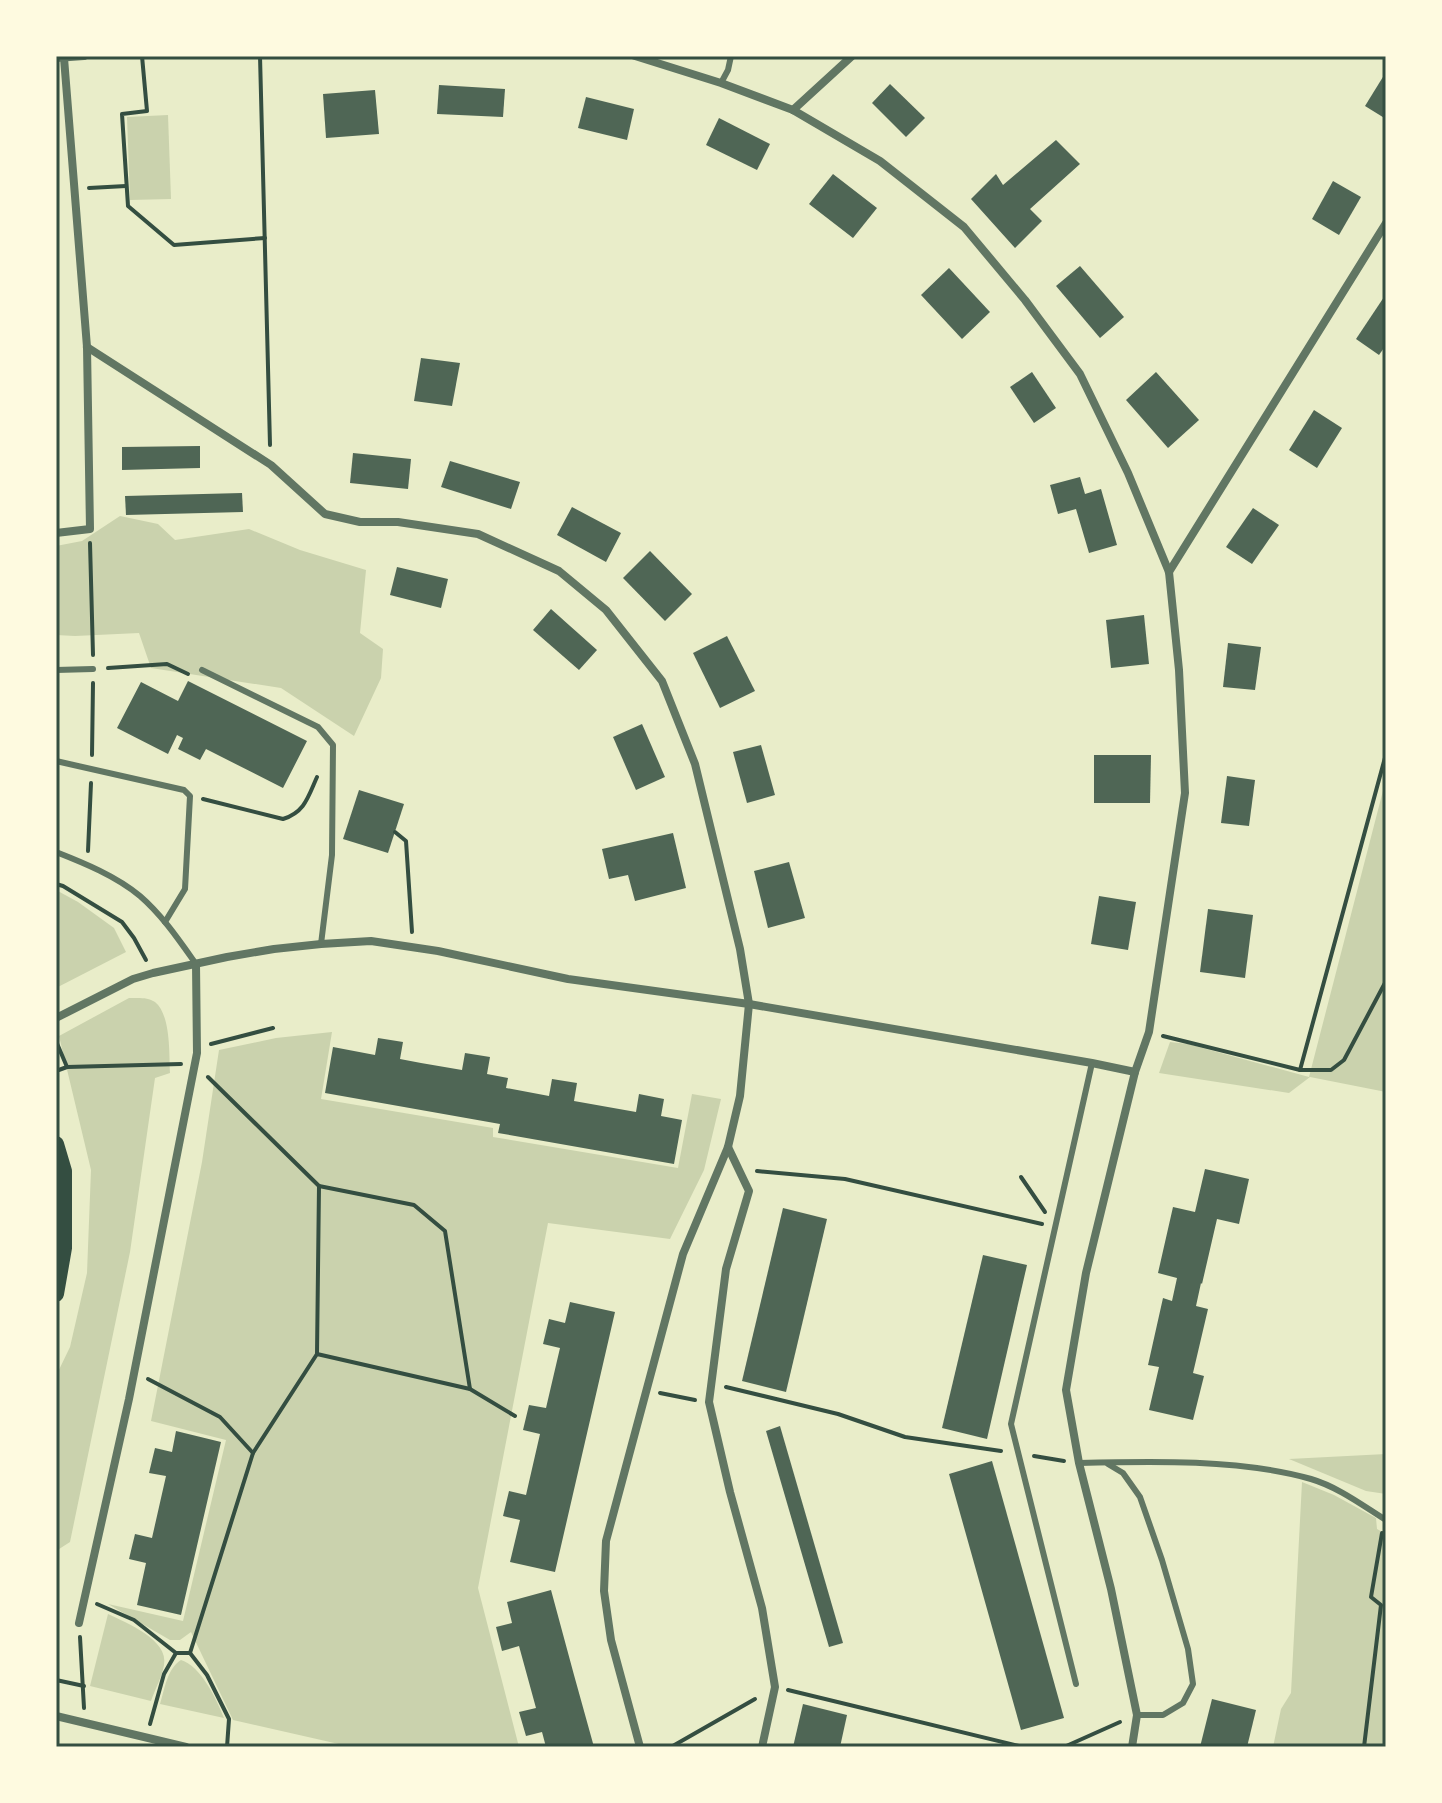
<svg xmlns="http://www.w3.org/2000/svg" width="1442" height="1803" viewBox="0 0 1442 1803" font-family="'Noto Sans',sans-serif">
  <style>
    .green { fill: #cad2ad }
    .building { fill: #4f6655 }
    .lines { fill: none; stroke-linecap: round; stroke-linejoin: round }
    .path { stroke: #344e41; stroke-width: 4 }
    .service { stroke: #617663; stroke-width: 6 }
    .minor { stroke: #617663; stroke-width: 8 }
    .secondary { stroke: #344e41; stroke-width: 16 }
    .neatline { fill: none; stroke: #344e41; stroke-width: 3 }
  </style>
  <rect width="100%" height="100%" fill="#e9edc9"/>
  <g class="green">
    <polygon points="168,115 171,199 130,200 127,117"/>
    <polygon points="120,516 158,524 175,540 249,529 300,550 366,570 360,633 383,649 381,678 354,736 281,688 151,668 139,633 75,636 56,635 56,546 82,541"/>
    <polygon points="1386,779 1386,1092 1310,1077 1289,1093 1159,1073 1170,1042 1188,1044 1309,1077"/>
    <polygon points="56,890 78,902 114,928 126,952 56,988"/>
    <path d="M129 998C139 998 148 997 155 1002 171 1015 169 1054 170 1073L155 1078 130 1252 70 1542 56 1551V1376L70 1347 87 1273 91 1170 59 1036Z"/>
    <polygon points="332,1032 321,1099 493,1128 493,1137 678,1168 692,1094 721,1099 704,1170 670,1239 548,1223 478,1588 519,1747 352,1747 233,1720 191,1632 180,1640 170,1640 108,1604 183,1621 226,1440 151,1421 202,1162 219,1050 276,1038"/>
    <polygon points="1386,1454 1386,1494 1366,1491 1289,1459"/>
    <polygon points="1302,1482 1334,1495 1376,1518 1377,1529 1386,1534 1386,1747 1273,1747 1281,1709 1291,1693"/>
    <path d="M108 1614C127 1623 169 1640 164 1665 162 1677 155 1689 151 1701L90 1686Z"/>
    <path d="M181 1660C201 1666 217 1700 224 1718L160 1704C165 1688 167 1669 181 1660Z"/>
  </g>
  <g class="building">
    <polygon points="1386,72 1386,119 1365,106"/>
    <polygon points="890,84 925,118 906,137 872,103"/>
    <polygon points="439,85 505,89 503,117 437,114"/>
    <polygon points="375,90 379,134 326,138 323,94"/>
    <polygon points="586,97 634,109 627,140 578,128"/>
    <polygon points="719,118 770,144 757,170 706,145"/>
    <polygon points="1056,140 1080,164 1030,209 1042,221 1015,248 971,199 996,174 1003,185"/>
    <polygon points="833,174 877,208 853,238 809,204"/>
    <polygon points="1333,181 1361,197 1339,235 1312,219"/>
    <polygon points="1080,266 1124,317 1100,338 1056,286"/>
    <polygon points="949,268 990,312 962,339 921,295"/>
    <polygon points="1384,297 1386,299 1386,345 1379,355 1356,339"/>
    <polygon points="421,358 460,363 452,406 414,401"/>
    <polygon points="1032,372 1056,408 1034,423 1010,387"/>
    <polygon points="1156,372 1199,420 1168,448 1126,400"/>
    <polygon points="1314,410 1342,428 1317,468 1289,450"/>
    <polygon points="200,446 200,468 122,470 122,447"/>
    <polygon points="353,453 411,459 408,489 350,483"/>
    <polygon points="450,461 520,482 511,509 441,487"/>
    <polygon points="1080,477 1085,494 1101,489 1117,545 1089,553 1076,509 1058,514 1050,485"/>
    <polygon points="242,493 243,512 126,515 125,496"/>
    <polygon points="572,507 621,533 606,562 557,535"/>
    <polygon points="1253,508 1279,525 1252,564 1226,547"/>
    <polygon points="650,551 692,594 665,621 623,578"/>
    <polygon points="397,567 448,579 441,608 390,595"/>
    <polygon points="551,609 597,650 579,670 533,630"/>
    <polygon points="1144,615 1149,664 1111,668 1106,620"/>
    <polygon points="727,636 755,691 720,708 693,653"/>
    <polygon points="1228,643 1261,647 1255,690 1223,687"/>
    <polygon points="188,681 307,741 283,788 206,749 200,760 178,749 183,738 177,735 168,754 117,728 141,682 178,701"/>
    <polygon points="642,724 665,777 636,790 613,737"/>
    <polygon points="761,745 775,795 747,803 733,752"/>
    <polygon points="1094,755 1151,755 1150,803 1094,803"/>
    <polygon points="1227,776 1255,780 1249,826 1221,823"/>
    <polygon points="359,790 404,804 388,853 343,839"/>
    <polygon points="673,833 686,888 635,901 628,875 609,879 602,849"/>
    <polygon points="789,862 805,918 768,928 754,871"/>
    <polygon points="1099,896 1136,902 1128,950 1091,944"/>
    <polygon points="1208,909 1253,915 1245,978 1200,972"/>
    <polygon points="378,1038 403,1042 400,1059 421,1063 462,1070 465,1053 490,1057 487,1074 508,1078 506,1088 549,1096 552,1079 577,1083 574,1101 636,1112 639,1094 664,1099 661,1116 682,1120 674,1164 498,1133 500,1124 325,1093 333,1047 375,1055"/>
    <polygon points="1205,1169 1249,1179 1239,1224 1217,1219 1202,1284 1201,1283 1196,1306 1208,1309 1193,1373 1204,1376 1193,1420 1149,1410 1159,1367 1148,1365 1163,1298 1172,1301 1177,1278 1158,1273 1173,1207 1195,1212"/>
    <polygon points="783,1208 827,1219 786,1392 742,1381"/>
    <polygon points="983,1255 1027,1265 987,1439 942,1428"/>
    <polygon points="570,1302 615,1312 555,1572 510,1562 520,1520 503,1516 509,1491 526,1495 540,1434 523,1430 529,1405 546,1408 560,1348 543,1344 549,1319 565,1323"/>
    <polygon points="780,1426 843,1643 829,1647 766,1431"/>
    <polygon points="176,1431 221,1442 181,1615 137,1605 146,1563 129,1559 135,1534 152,1538 166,1476 149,1473 155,1448 172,1452"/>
    <polygon points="992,1461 1064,1718 1021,1730 949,1474"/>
    <polygon points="551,1590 574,1675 594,1747 546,1747 542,1732 526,1736 519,1712 536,1708 519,1646 502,1651 496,1627 512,1623 507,1602"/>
    <polygon points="1212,1699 1256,1710 1247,1747 1200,1747"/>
    <polygon points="803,1704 847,1715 840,1747 793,1747"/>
  </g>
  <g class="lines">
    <g class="path">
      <polyline points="142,56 147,111 122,114 128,206 174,245 265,238"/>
      <polyline points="260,56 270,445"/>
      <polyline points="89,188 126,186"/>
      <polyline points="90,543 93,655"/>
      <polyline points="108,668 167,664 188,674"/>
      <polyline points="92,755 93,683"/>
      <path d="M203 799 283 819C305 812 308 797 317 777"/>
      <polyline points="395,832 406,841 412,932"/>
      <polyline points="88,851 91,783"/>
      <polyline points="56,884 63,886 122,922 134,938 146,960"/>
      <polyline points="1163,1036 1300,1070 1331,1070 1344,1060 1386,981"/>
      <polyline points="56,1041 67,1067"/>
      <polyline points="211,1044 273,1028"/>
      <polyline points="1300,1070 1386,754"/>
      <polyline points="56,1071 67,1067 181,1064"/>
      <polyline points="208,1077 319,1186 317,1354"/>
      <polyline points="757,1171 845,1179 1042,1224"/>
      <polyline points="1021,1177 1045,1212"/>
      <polyline points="319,1186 414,1205 445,1231 470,1389"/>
      <polyline points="148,1379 220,1417 253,1453"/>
      <polyline points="726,1387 838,1414 905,1437 1001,1451"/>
      <polyline points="660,1393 695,1400"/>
      <polyline points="1034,1456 1064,1461"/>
      <polyline points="97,1604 134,1620 176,1653"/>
      <polyline points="80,1637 84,1708"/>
      <polyline points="190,1653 253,1453 317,1354 470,1389 515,1416"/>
      <polyline points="56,1680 84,1686"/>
      <polyline points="788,1690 1023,1747"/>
      <polyline points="150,1724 164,1674 176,1653 190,1653 207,1675 229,1719 227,1747"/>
      <polyline points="671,1747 755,1699"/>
      <polyline points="1064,1747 1120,1722"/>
      <polyline points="1364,1747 1381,1605 1371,1597 1382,1533"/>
    </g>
    <g class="service">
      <polyline points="721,83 728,70 731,56"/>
      <polyline points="56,670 93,669"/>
      <polyline points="202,670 318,727 333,745 332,855 321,944"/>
      <polyline points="56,761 184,790 190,796 185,889 165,922"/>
      <path d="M56 852C84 863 116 876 140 896 162 915 179 940 196 964"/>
      <path d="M1079 1463C1151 1461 1241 1459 1311 1479 1338 1487 1362 1505 1386 1520"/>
      <polyline points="1108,1464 1123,1473 1140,1497 1162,1560 1188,1649 1193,1684 1183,1703 1163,1715 1137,1715"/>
      <polyline points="1076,1684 1011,1424 1092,1063"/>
    </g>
    <g class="minor">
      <polyline points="635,56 721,83 793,110 880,161 964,227 1025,300 1080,374 1128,473 1169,572 1179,670 1185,793 1149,1032 1135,1072 1086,1273 1066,1390 1079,1463 1111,1589 1137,1715 1132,1747"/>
      <polyline points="56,58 84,56"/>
      <polyline points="793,110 852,56"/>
      <polyline points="87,347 271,465 325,514 360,522 398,522 478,534 559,571 606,610 662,681 695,764 740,949 749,1004 740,1096 728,1147 683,1254 606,1541 604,1591 611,1640 640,1747"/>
      <polyline points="56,533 90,529 87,347 64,58"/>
      <polyline points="1169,572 1386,223"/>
      <polyline points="56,1018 133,979 153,973 227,957 274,949 321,944 371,941 438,951 568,979 749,1004 1092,1063 1135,1072"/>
      <polyline points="728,1147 749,1191 726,1269 709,1402 730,1492 762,1608 775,1687 762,1747"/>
      <polyline points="79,1623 129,1399 197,1053 196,964"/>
      <polyline points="56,1716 186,1747"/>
    </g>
    <polyline class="secondary" points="56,1144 64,1171 64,1248 56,1294"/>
  </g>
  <rect width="1442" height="1803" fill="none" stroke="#fefae0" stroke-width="116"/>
  <rect x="58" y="58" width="1326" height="1687" class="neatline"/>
</svg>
